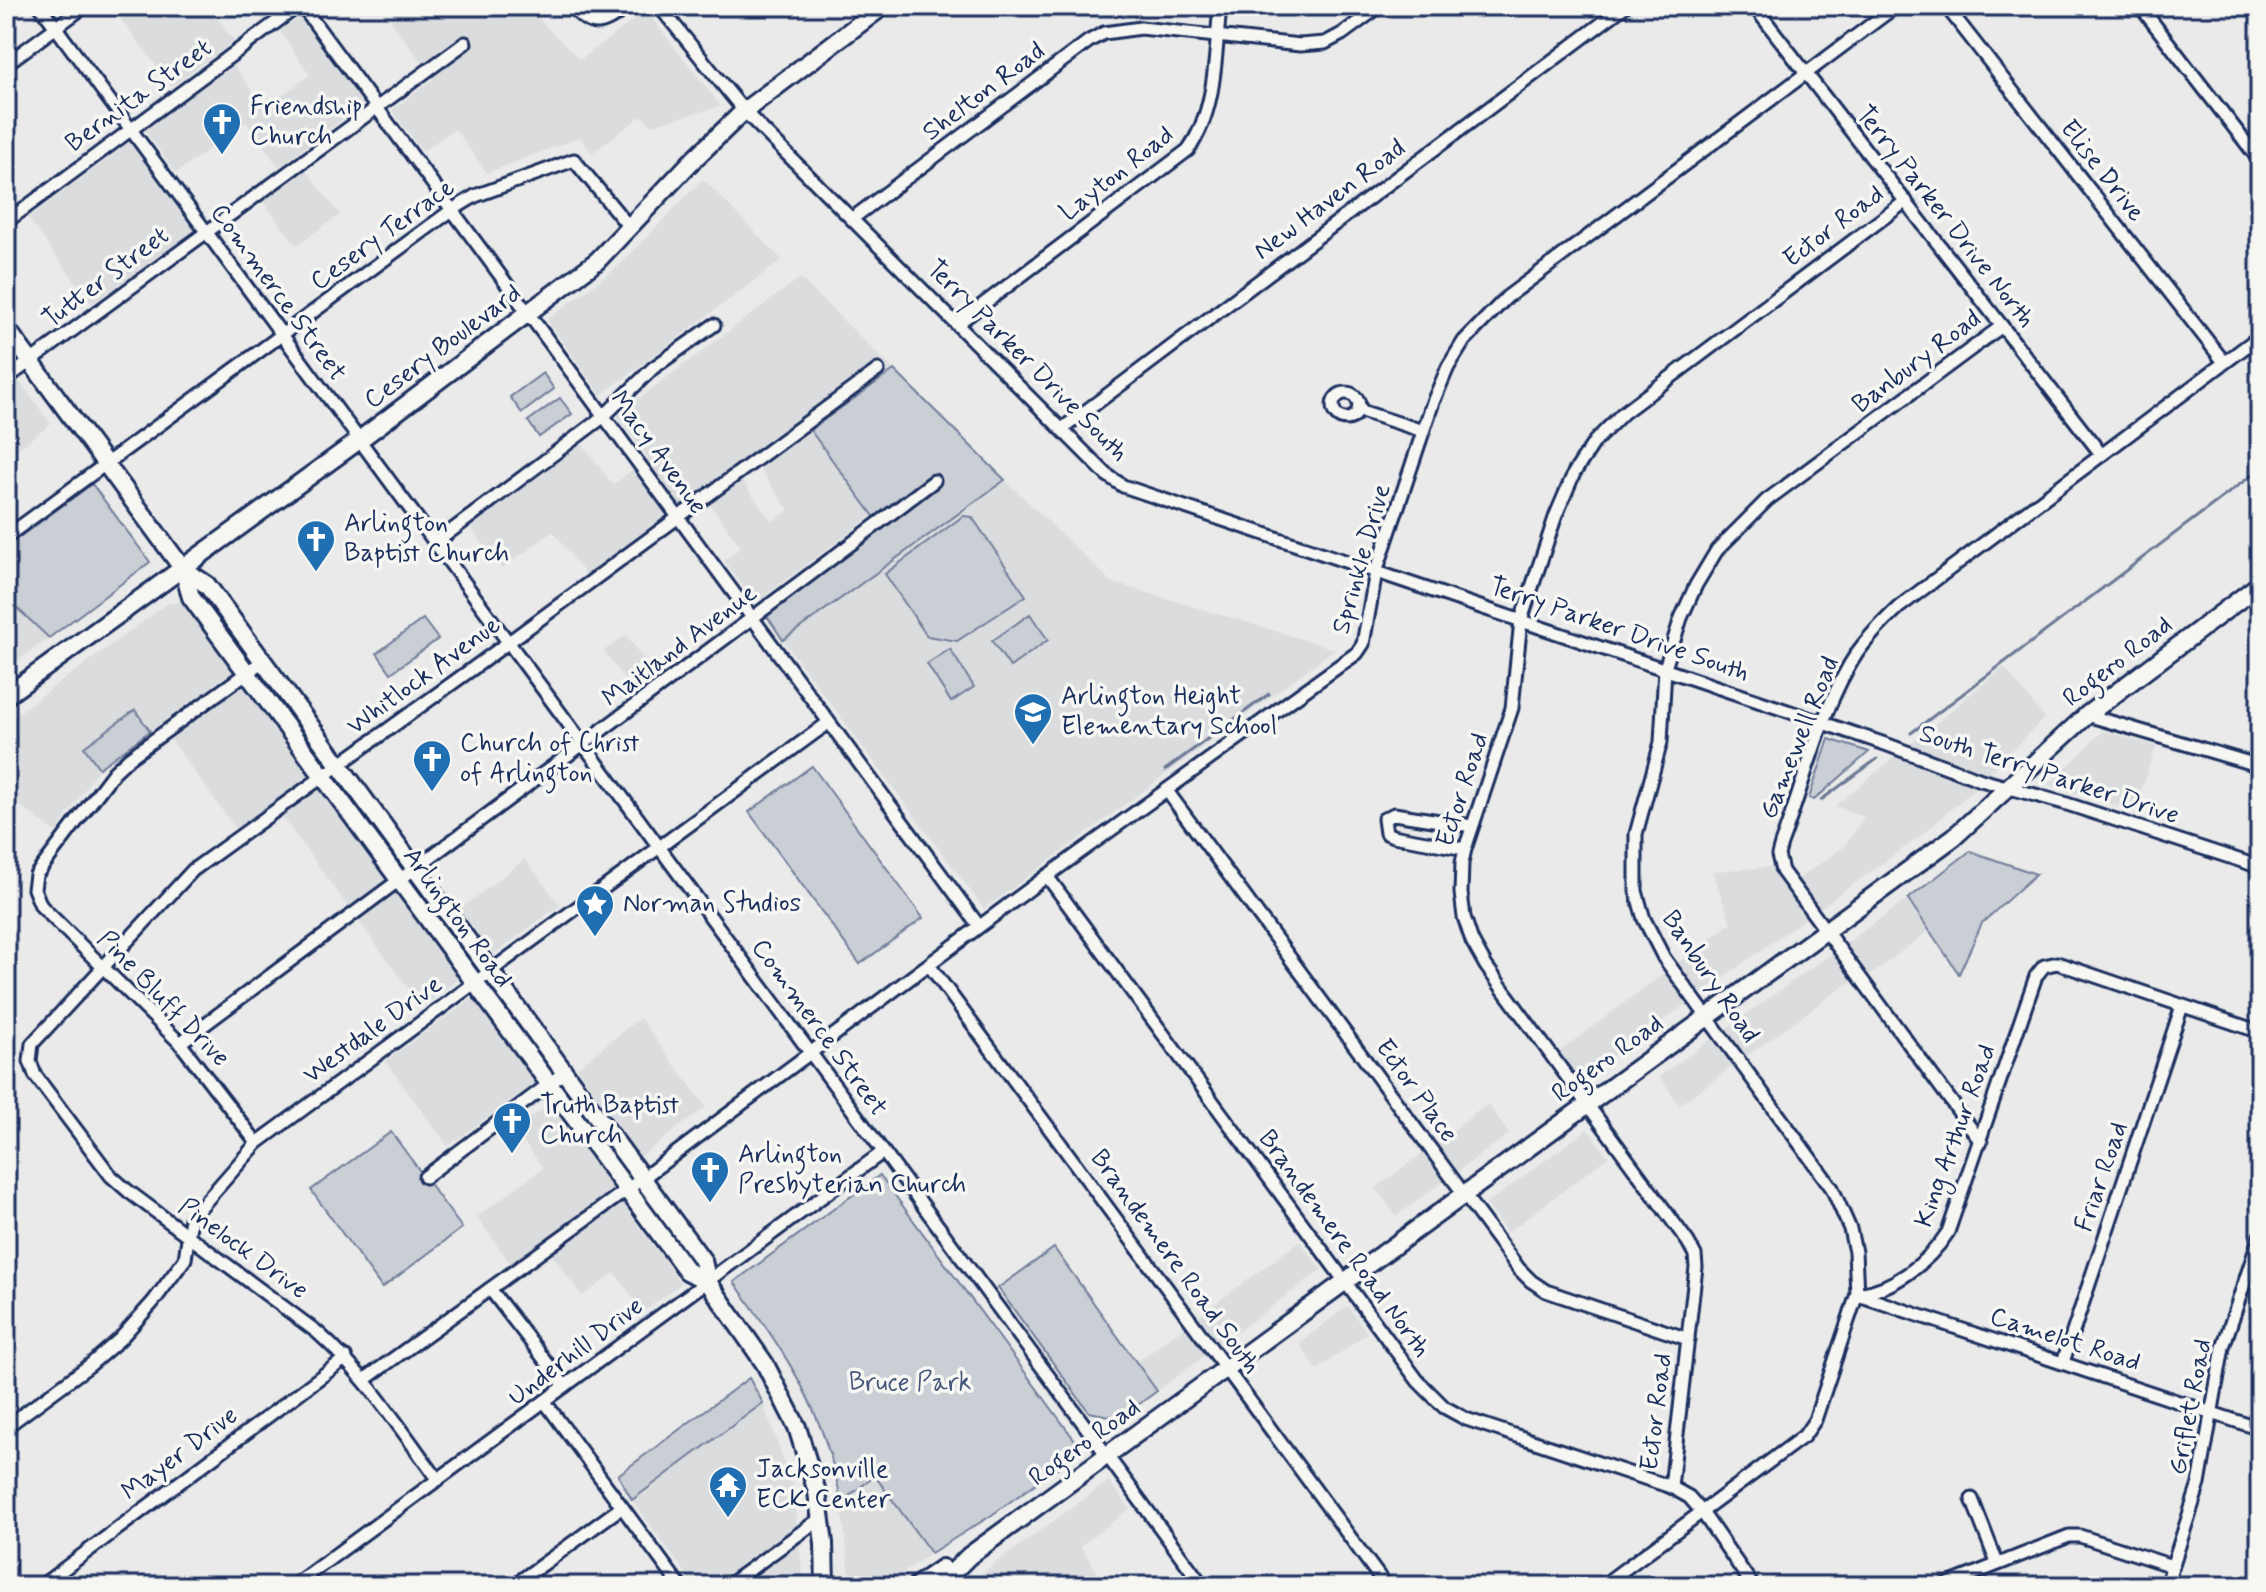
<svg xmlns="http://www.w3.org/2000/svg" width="2266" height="1592" viewBox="0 0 2266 1592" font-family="Mynerve,sans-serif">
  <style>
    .built { fill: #dadcde; fill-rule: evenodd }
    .green { fill: #caced5; stroke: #727e9a; stroke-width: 2 }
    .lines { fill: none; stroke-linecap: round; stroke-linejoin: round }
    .stream { stroke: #6c7995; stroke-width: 3 }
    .street-casing { stroke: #1b2f5e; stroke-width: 17 }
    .secondary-casing { stroke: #1b2f5e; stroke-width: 22 }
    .street { stroke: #f6f6f2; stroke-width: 11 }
    .secondary { stroke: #f6f6f2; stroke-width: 16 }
    .labels { text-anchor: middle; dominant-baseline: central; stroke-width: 7; stroke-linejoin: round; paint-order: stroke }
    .street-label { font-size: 26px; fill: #1b2f5e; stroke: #f6f6f2 }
    .poi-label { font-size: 26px; fill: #1b2f5e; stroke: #f6f6f2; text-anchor: start }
    .park-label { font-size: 26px; fill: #47577c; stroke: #f6f6f2 }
  </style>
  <rect width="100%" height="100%" fill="#e9eae9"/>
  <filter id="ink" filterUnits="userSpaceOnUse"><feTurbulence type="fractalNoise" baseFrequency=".0125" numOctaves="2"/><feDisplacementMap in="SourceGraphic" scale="16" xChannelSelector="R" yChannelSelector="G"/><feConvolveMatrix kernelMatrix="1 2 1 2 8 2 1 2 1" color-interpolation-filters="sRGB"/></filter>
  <g filter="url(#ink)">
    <g class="built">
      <polygon points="111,6 208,6 234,41 172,86"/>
      <polygon points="404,6 525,6 580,60 646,11 721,106 652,125 641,116 592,153 580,137 487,173 455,129 422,151 392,110 434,79 389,18"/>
      <polygon points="302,15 365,103 279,167 246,122 176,173 145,130 233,65 265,108 310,75 280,31"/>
      <polygon points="130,142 195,230 92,304 28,218"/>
      <polygon points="305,169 340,215 296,245 262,200"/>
      <polygon points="703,179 782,260 601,395 547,320 619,266"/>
      <path d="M800 278 894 370 810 430 873 515 755 603 724 560 741 547 709 503 691 516 681 503 586 575 553 531 502 569 469 525 580 441 613 485 648 458 617 415ZM757 465 789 510 772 522 740 478Z"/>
      <polygon points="6,363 51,424 6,457"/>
      <polygon points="1005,480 1111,582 1335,649 984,909 783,640"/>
      <polygon points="181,602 233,671 150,731 135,710 84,747 99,768 56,832 18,804 6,812 6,722 167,604"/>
      <polygon points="16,607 49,638 6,669 6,614"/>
      <polygon points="626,635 655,675 633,692 604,651"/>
      <polygon points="2004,667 2044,718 1972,791 1919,837 1580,1080 1559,1052 1731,923 1712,871 1770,867 1798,879 1844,847 1864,817 1835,806"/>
      <polygon points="243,683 460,978 422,1007 272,803 236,829 169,737"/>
      <polygon points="2103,731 2156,746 2134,811 2049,785"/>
      <polygon points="525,859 560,905 494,954 459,910"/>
      <polygon points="1908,899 1929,930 1872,974 1845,985 1679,1105 1660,1076"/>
      <polygon points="473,998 535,1083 448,1146 385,1061"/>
      <polygon points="640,1018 706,1107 640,1157 577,1068"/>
      <polygon points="551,1104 681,1284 643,1312 615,1273 582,1296 549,1251 518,1274 477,1217 543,1168 514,1129"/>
      <polygon points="1488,1104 1509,1134 1396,1216 1376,1188"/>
      <polygon points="1588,1129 1608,1157 1507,1233 1486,1204"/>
      <polygon points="1300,1241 1321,1270 1157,1391 1137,1362"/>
      <polygon points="1348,1306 1367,1333 1317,1370 1299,1343"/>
      <polygon points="763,1403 792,1483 804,1586 695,1586 632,1500"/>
      <polygon points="875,1476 931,1553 884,1586 851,1586 841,1502"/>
      <polygon points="1109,1481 1130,1509 1080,1546 1098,1573 1081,1586 964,1586"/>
    </g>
    <g class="green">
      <polygon points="894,370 1005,480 783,640 767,616 879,527 873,515 810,430"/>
      <polygon points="543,373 554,389 522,413 510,397"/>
      <polygon points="560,398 572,414 539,437 528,421"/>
      <polygon points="92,484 150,562 49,638 16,607 6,614 6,547"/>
      <polygon points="963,516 972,517 1026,596 957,641 927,636 885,574"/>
      <polygon points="1030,614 1048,640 1010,667 992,641"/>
      <polygon points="423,619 438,639 391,673 377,653"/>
      <polygon points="950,649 974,687 951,702 927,664"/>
      <polygon points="135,710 150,731 99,768 84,747"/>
      <polygon points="1829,739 1869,752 1814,800 1809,798"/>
      <polygon points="812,766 923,918 860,964 749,812"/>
      <polygon points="1970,851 2036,874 1982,923 1959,974 1908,899"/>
      <polygon points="391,1132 462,1228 382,1288 311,1190"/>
      <path d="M880 1175 1082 1450 989 1517 931 1553 875 1476 841 1502C826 1413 786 1353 734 1282Z"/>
      <polygon points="1054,1248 1157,1391 1120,1418 1089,1412 998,1288"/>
      <polygon points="749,1378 763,1403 632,1500 618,1475"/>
    </g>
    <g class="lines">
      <g class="stream">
        <polyline points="1911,733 2260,469"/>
        <polyline points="1165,770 1269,694"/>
        <polyline points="1821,800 1877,759"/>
      </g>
      <defs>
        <g id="street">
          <polyline points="40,6 1203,1586"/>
          <polyline points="302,6 979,926"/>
          <path d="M572 6C593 33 605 24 628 6"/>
          <polyline points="659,6 744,111 1107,475 1123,486 1888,745 1981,780 2064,803 2260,867"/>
          <polyline points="1754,6 2101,454"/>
          <polyline points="1946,6 2224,362"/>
          <polyline points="2140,6 2260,161"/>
          <polyline points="6,64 85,6"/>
          <polyline points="853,218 1089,41 1104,33 1141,28 1300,45 1325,43 1342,34 1380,6"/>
          <polyline points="6,222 298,6"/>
          <path d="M957 324 1188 150C1217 110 1215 53 1220 6"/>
          <polyline points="6,379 465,43"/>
          <circle cx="1346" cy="406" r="13"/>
          <polyline points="1358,410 1423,431"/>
          <polyline points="1062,429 1625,6"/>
          <polyline points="6,537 452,210 475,196 574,160 630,228"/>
          <polyline points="435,543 603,417 653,368 714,325"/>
          <polyline points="2087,715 2260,766"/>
          <polyline points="1167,791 1519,1269 1531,1281 1546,1291 1688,1339"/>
          <polyline points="1465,849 1393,836 1386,833 1384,819 1394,814 1472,826"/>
          <polyline points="1047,876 1418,1381 1444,1407 1466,1419 1671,1487 1689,1497 1702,1512 1753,1586"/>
          <polyline points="929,965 1386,1586"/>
          <path d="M180 1043C431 855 685 671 934 481"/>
          <path d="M1981 1142 1782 871 1778 855 1781 844C1804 784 1822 705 1857 653 1869 636 1884 621 1899 607L2260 336"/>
          <polyline points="257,1143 180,1043 41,906 34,889 36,875 114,772 129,758 263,661"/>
          <polyline points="425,1177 565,1072"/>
          <polyline points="490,1289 565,1386"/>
          <path d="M1857 1294C1893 1290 1928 1263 1948 1232L2036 976 2044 966 2057 963 2260 1032"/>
          <polyline points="1861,1296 2260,1429"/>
          <polyline points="2063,1362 2182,1006"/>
          <polyline points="364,1380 628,1189 1047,876 1357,653 1363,644 1376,572 1433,402 1448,367 1464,341 1507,297 1896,6"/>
          <polyline points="545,1402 680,1586"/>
          <polyline points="6,1427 90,1365 120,1339 153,1302 185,1259 191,1218 257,1143 828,723"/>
          <path d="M438 1480C400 1428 365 1374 317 1332L128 1191 111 1176 35 1075 30 1061 32 1044 193 870 479 664 878 370"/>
          <polyline points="1671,1487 1696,1267 1695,1255 1688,1242 1486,966 1472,941 1464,917 1461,893 1462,863 1465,849 1512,708 1521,620 1556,515 1574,473 1595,441 1623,413 1906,201"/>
          <polyline points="1972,1499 1997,1563"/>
          <polyline points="41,1586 346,1358"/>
          <polyline points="293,1586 883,1152"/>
          <polyline points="513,1586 622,1507"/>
          <polyline points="727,1586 821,1518"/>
          <polyline points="1602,1586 1804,1436 1815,1420 1857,1294 1855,1252 1850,1229 1832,1188 1664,958 1644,919 1636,891 1636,834 1661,742 1665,668 1681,618 1696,585 1717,550 1767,500 2002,326"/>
          <polyline points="1943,1586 2069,1536 2080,1536 2172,1566"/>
          <polyline points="2166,1586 2199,1484 2223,1347 2260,1236"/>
        </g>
        <g id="secondary">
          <polyline points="6,328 183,569 207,585 703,1261 708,1282 765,1364 797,1427 817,1492 824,1543 825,1586"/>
          <polyline points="183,569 191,597 687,1271 708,1282"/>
          <polyline points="6,696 358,441 597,261 690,163 744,111 883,6"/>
          <polyline points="916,1586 942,1568"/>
          <polyline points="935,1586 948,1577 969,1556 1954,837 2087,715 2260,584"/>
        </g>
      </defs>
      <use href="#street" class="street-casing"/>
      <use href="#secondary" class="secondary-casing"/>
      <use href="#street" class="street"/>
      <use href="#secondary" class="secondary"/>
    </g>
  </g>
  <defs>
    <symbol id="church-pin" viewBox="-11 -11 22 30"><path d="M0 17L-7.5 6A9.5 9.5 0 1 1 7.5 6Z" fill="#1f6fb2" stroke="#f6f6f2"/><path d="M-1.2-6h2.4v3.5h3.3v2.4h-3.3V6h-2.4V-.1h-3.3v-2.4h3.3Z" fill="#fff"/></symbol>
    <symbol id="school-pin" viewBox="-11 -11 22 30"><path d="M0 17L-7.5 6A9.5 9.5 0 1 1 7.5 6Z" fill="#1f6fb2" stroke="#f6f6f2"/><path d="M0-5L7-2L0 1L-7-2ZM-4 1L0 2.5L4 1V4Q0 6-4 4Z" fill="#fff"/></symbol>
    <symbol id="sight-pin" viewBox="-11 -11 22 30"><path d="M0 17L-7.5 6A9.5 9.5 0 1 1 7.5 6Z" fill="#1f6fb2" stroke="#f6f6f2"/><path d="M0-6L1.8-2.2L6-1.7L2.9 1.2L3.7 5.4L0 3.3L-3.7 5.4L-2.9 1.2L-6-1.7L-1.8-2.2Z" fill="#fff"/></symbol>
    <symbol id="temple-pin" viewBox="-11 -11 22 30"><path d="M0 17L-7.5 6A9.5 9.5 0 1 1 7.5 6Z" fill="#1f6fb2" stroke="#f6f6f2"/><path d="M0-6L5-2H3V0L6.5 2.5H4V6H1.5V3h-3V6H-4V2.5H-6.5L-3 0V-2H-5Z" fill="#fff"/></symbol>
  </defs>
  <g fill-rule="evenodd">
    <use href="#church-pin" x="200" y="100" width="44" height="60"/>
    <use href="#church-pin" x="294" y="517" width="44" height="60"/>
    <use href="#school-pin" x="1011" y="690" width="44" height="60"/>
    <use href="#church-pin" x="410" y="737" width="44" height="60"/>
    <use href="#sight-pin" x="573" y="882" width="44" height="60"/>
    <use href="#church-pin" x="490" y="1099" width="44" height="60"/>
    <use href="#church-pin" x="688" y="1148" width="44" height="60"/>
    <use href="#temple-pin" x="706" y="1463" width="44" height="60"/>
  </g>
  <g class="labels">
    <g class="street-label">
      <text transform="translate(984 92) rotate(-37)">Shelton Road</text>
      <text transform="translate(139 96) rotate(-36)">Bernita Street</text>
      <text transform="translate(2102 171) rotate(52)">Elise Drive</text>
      <text transform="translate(1117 174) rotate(-38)">Layton Road</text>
      <text transform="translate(1330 200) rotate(-37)">New Haven Road</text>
      <text transform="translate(1945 217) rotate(52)">Terry Parker Drive North</text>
      <text transform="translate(1834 227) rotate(-37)">Ector Road</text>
      <text transform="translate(383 235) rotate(-36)">Cesery Terrace</text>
      <text transform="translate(106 278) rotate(-37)">Tutter Street</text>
      <text transform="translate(278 293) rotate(54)">Commerce Street</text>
      <text transform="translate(443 347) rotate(-37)">Cesery Boulevard</text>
      <text transform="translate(1027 361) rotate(45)">Terry Parker Drive South</text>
      <text transform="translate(1917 362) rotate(-37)">Banbury Road</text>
      <text transform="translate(658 453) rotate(54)">Macy Avenue</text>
      <text transform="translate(1362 559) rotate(-74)">Sprinkle Drive</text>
      <text transform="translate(1619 630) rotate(19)">Terry Parker Drive South</text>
      <text transform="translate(680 646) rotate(-37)">Maitland Avenue</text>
      <text transform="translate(2118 662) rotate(-38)">Rogero Road</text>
      <text transform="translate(424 676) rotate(-36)">Whitlock Avenue</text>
      <text transform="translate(1800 738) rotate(-68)">Gamewell Road</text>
      <text transform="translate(2049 775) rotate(18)">South Terry Parker Drive</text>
      <text transform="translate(1463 790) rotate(-72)">Ector Road</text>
      <text transform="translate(457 918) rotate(54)">Arlington Road</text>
      <text transform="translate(1710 977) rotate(56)">Banbury Road</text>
      <text transform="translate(163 999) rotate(46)">Pine Bluff Drive</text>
      <text transform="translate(819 1028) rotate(54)">Commerce Street</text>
      <text transform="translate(373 1030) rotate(-36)">Westdale Drive</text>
      <text transform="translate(1608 1059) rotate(-36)">Rogero Road</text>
      <text transform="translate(1416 1091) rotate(54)">Ector Place</text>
      <text transform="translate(1956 1136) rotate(-70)">King Arthur Road</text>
      <text transform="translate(2102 1177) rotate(-71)">Friar Road</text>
      <text transform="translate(1344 1244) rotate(54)">Brandemere Road North</text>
      <text transform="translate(243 1249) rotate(36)">Pinelock Drive</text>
      <text transform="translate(1175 1262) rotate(54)">Brandemere Road South</text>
      <text transform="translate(2065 1340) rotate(18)">Camelot Road</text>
      <text transform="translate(576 1352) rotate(-37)">Underhill Drive</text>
      <text transform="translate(2191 1407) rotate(-79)">Griflet Road</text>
      <text transform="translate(1657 1412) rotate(-83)">Ector Road</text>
      <text transform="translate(1085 1443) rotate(-36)">Rogero Road</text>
      <text transform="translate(180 1454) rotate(-37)">Mayer Drive</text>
    </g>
    <g class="poi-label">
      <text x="250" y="107">Friendship<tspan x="250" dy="30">Church</tspan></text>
      <text x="344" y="524">Arlington<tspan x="344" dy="30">Baptist Church</tspan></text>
      <text x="1061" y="697">Arlington Height<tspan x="1061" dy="30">Elementary School</tspan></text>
      <text x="460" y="744">Church of Christ<tspan x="460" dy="30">of Arlington</tspan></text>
      <text x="623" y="904">Norman Studios</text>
      <text x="540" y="1106">Truth Baptist<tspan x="540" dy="30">Church</tspan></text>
      <text x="738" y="1155">Arlington<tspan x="738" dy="30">Presbyterian Church</tspan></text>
      <text x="756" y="1470">Jacksonville<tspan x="756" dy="30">ECK Center</tspan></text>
    </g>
    <g class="park-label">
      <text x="910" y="1383">Bruce Park</text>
    </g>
  </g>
  <rect width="2266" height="1592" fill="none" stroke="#f6f6f2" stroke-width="32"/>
  <rect x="16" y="16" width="2234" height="1560" fill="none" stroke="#1b2f5e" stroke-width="3" filter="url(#ink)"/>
</svg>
